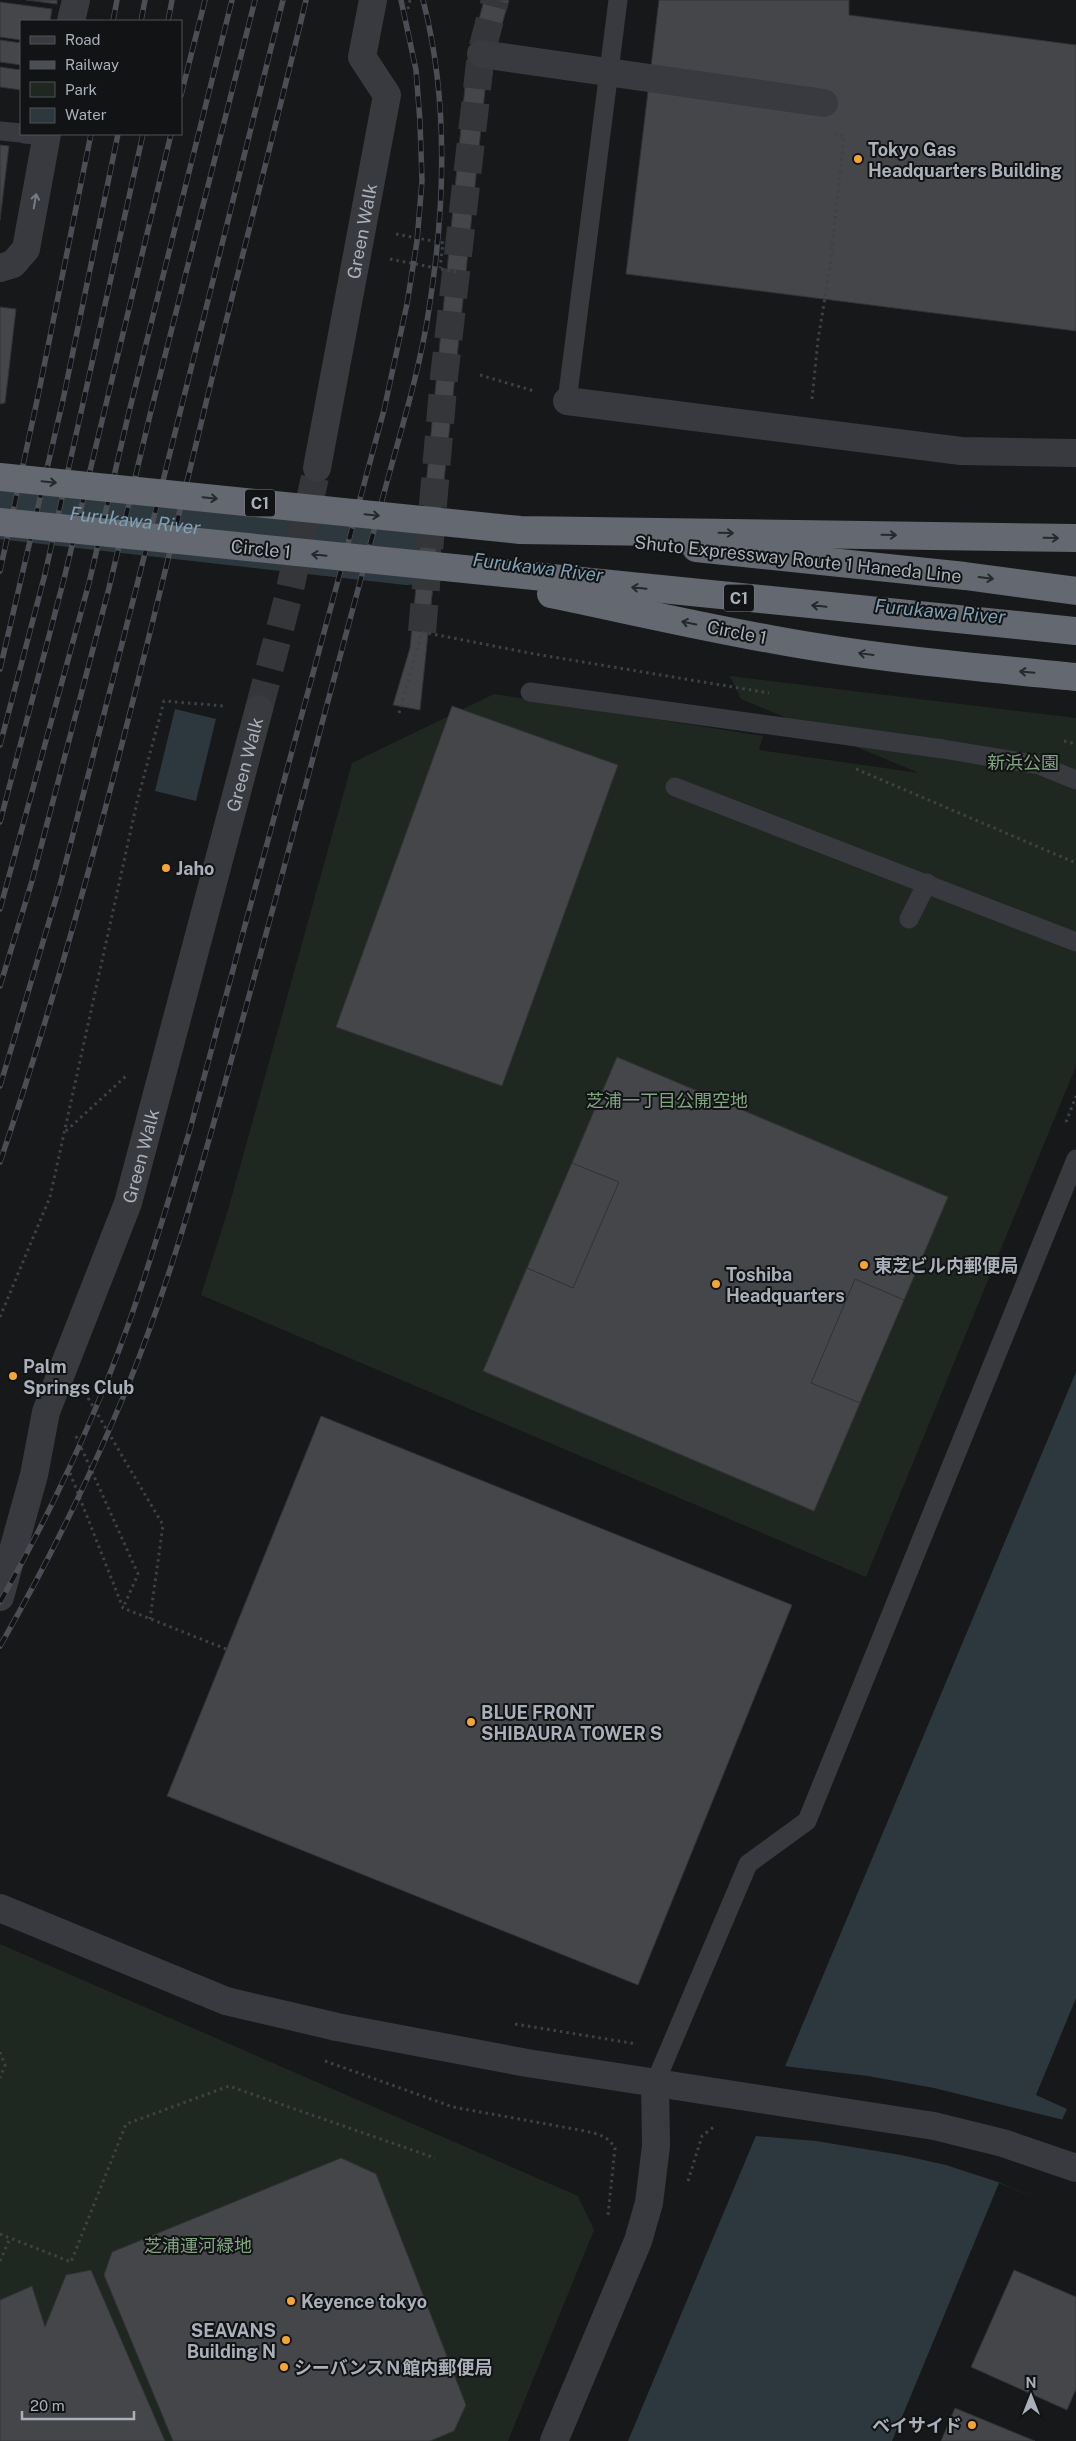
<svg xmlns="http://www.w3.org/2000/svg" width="1076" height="2441" viewBox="0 0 1076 2441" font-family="'Public Sans','Noto Sans JP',sans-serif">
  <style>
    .green { fill: #1f2820 }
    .water { fill: #2d383e }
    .pier { fill: #17181a }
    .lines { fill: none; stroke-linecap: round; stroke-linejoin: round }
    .river { stroke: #2d383e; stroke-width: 68 }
    .building { fill: #44464a; stroke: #313236 }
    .pedestrian-tunnel { stroke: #34363a; stroke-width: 28; stroke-dasharray: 28 14; stroke-linecap: butt }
    .path { stroke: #3e4146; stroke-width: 3; stroke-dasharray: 2.5 4; stroke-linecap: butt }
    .service { stroke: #383a3f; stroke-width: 19 }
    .pedestrian { stroke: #383a3f; stroke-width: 28 }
    .minor { stroke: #383a3f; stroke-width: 28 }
    .tertiary { stroke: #383a3f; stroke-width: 28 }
    .rail-casing { stroke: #4b4e54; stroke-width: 5.5 }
    .rail { stroke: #121315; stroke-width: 4; stroke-dasharray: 11; stroke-linecap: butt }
    .pedestrian-bridge { stroke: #383a3f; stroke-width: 28 }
    .motorway-bridge { stroke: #646870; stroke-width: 28 }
    .oneway { stroke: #777b83 }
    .oneway2 { stroke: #26282c }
    .poi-dot { fill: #f4a535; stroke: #121315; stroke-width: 2 }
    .labels { text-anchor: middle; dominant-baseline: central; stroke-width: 4; stroke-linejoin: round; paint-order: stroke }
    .shield { fill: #121315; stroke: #7c8188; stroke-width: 1 }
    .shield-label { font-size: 16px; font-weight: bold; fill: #aab0ba }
    .poi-label { font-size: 18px; font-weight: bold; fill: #aab0ba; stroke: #121315; text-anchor: start }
    .street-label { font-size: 18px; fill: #aab0ba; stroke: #121315 }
    .park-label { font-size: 18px; fill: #81a580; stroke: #121315 }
    .water-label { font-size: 19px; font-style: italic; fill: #80a0b5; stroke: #121315 }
  </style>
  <rect width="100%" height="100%" fill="#17181a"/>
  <g class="green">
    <polygon points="730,676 1076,718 1076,1066 866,1577 201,1295 228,1210 352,763 494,694 763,736 759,750 919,773 741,699"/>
    <polygon points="0,1944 578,2196 594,2230 508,2441 0,2441"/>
  </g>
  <g class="water">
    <polygon points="175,709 216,719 196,801 155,791"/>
    <polygon points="1076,1372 1076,1998 1036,2095 1067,2109 1028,2195 999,2183 892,2441 628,2441"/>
  </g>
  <polygon class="pier" points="783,2066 868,2076 934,2088 1064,2120 1036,2183 1028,2195 998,2182 946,2165 901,2155 816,2141 755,2136"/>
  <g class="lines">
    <path class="river" id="s1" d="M0 505 407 551"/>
  </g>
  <g class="building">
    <polygon points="26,0 57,0 57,4"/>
    <polygon points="484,0 509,0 486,81 420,710 393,705 410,648 467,66"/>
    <polygon points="659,0 849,0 849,15 1076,45 1076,331 626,274"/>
    <polygon points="0,2 52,9 50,21 21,21 21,40 0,37"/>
    <polygon points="0,40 21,43 21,65 0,62"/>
    <polygon points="0,67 21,70 21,90 0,87"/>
    <polygon points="0,145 9,146 0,220"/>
    <polygon points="0,307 16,309 5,403 0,404"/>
    <polygon points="452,706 618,765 502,1086 336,1027"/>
    <polygon points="617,1057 948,1197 814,1511 483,1371"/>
    <polygon points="617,1057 948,1197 904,1300 855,1279 811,1383 860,1403 814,1511 483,1371 527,1268 573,1288 619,1182 572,1163"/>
    <polygon points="321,1416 792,1605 638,1985 167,1796"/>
    <polygon points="341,2158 376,2174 466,2405 454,2431 430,2441 173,2441 104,2275 112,2252"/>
    <polygon points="91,2270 165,2441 0,2441 0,2300 32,2286 45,2327 66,2275"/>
    <polygon points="1014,2270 1076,2297 1076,2389 1067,2410 971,2367"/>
    <polygon points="955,2408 1035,2441 941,2441"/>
  </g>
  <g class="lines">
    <g class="pedestrian-tunnel">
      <polyline points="422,632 444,377 481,54 495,0"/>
      <polyline points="259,709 288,598 317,468"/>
    </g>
    <g class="path">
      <polyline points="408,9 410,0"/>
      <polyline points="396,234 443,243 440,268"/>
      <polyline points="390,259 456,272"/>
      <polyline points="480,375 534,391"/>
      <polyline points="812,399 818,340 830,267 844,136 835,135"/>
      <polyline points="399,713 422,632 535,654 769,693"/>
      <polyline points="1064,741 1076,744"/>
      <polyline points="856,769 1076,863"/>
      <polyline points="1066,1122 1076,1096"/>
      <polyline points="66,1131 126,1076"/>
      <polyline points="0,1317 50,1197 137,802 164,701 224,706"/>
      <polyline points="88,1398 163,1525 150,1619"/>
      <polyline points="76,1436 138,1574 123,1608"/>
      <polyline points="70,1473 123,1608 226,1649"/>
      <polyline points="515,2024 637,2044"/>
      <polyline points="0,2052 5,2065 0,2078"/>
      <path d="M325 2061 453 2107 585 2131C598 2134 608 2136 615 2148L608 2215"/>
      <polyline points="688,2181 702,2136 715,2126"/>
      <polyline points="0,2234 71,2262 126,2124 229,2086 435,2158"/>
      <polyline points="0,2261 10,2238"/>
    </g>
    <g class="service">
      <polyline points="0,131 21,133"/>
      <polyline points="24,134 47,136"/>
      <polyline points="567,401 618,0"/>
      <polyline points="530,692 943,749 1039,765 1076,780"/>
      <polyline points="675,787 1076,942"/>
      <polyline points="909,919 927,883"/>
      <polyline points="655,2083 748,1864 807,1821 1076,1159"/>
    </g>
    <g class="pedestrian">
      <path id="s2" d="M317 468 387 95 362 57 373 0"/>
      <path id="s3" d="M0 1597 34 1475 46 1412 128 1203 259 709"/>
    </g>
    <g class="minor">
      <polyline points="71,21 76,0"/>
      <polyline points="0,268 13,264 26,249 47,134"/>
      <polyline points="567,401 961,451 1076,453"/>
    </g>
    <g class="tertiary">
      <polyline points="0,1908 226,2001 337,2027 527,2063 934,2126 1003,2143 1076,2168"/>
      <polyline points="554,2441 638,2241 649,2203 656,2146 655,2083"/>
    </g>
    <defs>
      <g id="rail">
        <polyline points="113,21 117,0"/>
        <polyline points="141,21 145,0"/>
        <polyline points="168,21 172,0"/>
        <polyline points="181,95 205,0"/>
        <polyline points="0,571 38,396 91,134"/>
        <polyline points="0,669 63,400 118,134"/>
        <polyline points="0,745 45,574 143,134"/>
        <polyline points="0,822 64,579 171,134"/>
        <polyline points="0,909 89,583 129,412 232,0"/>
        <polyline points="0,986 32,881 109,588 150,415 255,0"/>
        <polyline points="0,1086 60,885 135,593 283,0"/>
        <path d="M0 1162C82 922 140 674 200 428 234 285 272 143 306 0"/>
        <path d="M0 1602C36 1539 69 1472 97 1405 135 1317 161 1224 189 1133L384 410 407 304 417 241 422 181 420 122 416 70 401 0"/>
        <path d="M0 1646C43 1571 82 1494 116 1414 165 1301 198 1180 231 1061 262 950 292 839 321 727 342 649 363 571 384 493 400 433 420 370 429 309 445 208 449 100 423 0"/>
      </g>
    </defs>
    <use href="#rail" class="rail-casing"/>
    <use href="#rail" class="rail"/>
    <polyline class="pedestrian-bridge" points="481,54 824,103"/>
    <g class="motorway-bridge">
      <polyline points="0,477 520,530 1076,538"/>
      <polyline points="0,522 1076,631"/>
      <polyline points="696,548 965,576 1076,591"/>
      <path d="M551 594C624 609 697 626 770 639 871 658 974 667 1076 677"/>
    </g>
  </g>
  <defs><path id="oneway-shaft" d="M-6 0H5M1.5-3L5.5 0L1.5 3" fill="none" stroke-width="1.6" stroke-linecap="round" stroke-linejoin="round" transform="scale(1.25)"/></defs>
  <use class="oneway" href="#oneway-shaft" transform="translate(35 201) rotate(-80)"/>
  <g class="oneway2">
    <use href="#oneway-shaft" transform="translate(49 482) rotate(6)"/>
    <use href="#oneway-shaft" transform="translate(210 498) rotate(6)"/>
    <use href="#oneway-shaft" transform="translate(372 515) rotate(6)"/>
    <use href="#oneway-shaft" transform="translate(726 533) rotate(1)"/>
    <use href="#oneway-shaft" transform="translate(889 535) rotate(1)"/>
    <use href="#oneway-shaft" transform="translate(1051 538) rotate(1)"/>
    <use href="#oneway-shaft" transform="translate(319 555) rotate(-174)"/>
    <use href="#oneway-shaft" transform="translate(986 578) rotate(7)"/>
    <use href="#oneway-shaft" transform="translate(639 588) rotate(-174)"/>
    <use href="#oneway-shaft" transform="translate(819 606) rotate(-174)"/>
    <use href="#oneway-shaft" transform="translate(689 623) rotate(-168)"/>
    <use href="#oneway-shaft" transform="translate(866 654) rotate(-172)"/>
    <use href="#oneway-shaft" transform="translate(1027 672) rotate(-175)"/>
  </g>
  <g class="poi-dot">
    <circle cx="858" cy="159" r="5"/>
    <circle cx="166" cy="868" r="5"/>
    <circle cx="864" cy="1265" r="5"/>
    <circle cx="716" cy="1284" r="5"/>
    <circle cx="13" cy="1376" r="5"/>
    <circle cx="471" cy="1722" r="5"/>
    <circle cx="291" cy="2301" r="5"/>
    <circle cx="286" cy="2340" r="5"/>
    <circle cx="284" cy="2367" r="5"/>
    <circle cx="972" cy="2425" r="5"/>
  </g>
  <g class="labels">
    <g class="shield">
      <rect x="245" y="489.5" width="30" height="27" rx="4"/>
      <rect x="724" y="584.5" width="30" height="27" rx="4"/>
    </g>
    <g class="shield-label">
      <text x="260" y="503">C1</text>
      <text x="739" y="598">C1</text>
    </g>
    <g class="poi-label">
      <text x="868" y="149">Tokyo Gas<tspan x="868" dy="21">Headquarters Building</tspan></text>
      <text x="176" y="868">Jaho</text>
      <text x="874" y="1265">東芝ビル内郵便局</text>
      <text x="726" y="1274">Toshiba<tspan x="726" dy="21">Headquarters</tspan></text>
      <text x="23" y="1366">Palm<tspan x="23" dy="21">Springs Club</tspan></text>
      <text x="481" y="1712">BLUE FRONT<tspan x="481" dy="21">SHIBAURA TOWER S</tspan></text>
      <text x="301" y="2301">Keyence tokyo</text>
      <text x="276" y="2330" text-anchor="end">SEAVANS<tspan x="276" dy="21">Building N</tspan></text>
      <text x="294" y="2367">シーバンスＮ館内郵便局</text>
      <text x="962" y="2425" text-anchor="end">ベイサイド</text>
    </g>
    <g class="street-label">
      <text stroke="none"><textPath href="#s2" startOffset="241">Green Walk</textPath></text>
      <text transform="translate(261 549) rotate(6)">Circle 1</text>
      <text transform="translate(798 559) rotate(6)">Shuto Expressway Route 1 Haneda Line</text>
      <text transform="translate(737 632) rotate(11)">Circle 1</text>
      <text stroke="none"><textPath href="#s3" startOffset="869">Green Walk</textPath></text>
      <text stroke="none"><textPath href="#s3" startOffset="464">Green Walk</textPath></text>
    </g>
    <g class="park-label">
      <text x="1023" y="762">新浜公園</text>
      <text x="667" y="1100">芝浦一丁目公開空地</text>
      <text x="198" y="2245">芝浦運河緑地</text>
    </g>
    <g class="water-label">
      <text stroke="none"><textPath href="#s1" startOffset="136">Furukawa River</textPath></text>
      <text transform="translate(538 567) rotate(7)">Furukawa River</text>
      <text transform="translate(940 611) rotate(5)">Furukawa River</text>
    </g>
  </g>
  <rect x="20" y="20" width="162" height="115" fill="#121315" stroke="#4f5257"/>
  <rect x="30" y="36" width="25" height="8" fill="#383a3f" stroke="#4f5257"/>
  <text x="65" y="45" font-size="15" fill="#aab0ba">Road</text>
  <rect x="30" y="61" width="25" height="8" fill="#4b4e54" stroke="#4f5257"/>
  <text x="65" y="70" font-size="15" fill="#aab0ba">Railway</text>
  <rect x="30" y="82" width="25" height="15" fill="#1f2820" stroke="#4f5257"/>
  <text x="65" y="95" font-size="15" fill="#aab0ba">Park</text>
  <rect x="30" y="108" width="25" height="15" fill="#2d383e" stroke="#4f5257"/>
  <text x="65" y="120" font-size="15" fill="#aab0ba">Water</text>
  <g transform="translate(1031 2396)" stroke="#121315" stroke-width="4" paint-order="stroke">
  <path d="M0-4L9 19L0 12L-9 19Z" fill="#aab0ba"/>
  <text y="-8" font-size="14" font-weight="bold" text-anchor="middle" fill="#aab0ba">N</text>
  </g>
  <path d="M22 2411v8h112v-8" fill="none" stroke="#aab0ba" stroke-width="2.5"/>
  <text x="30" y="2411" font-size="15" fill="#aab0ba" stroke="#121315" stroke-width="4" paint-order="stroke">20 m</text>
</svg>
